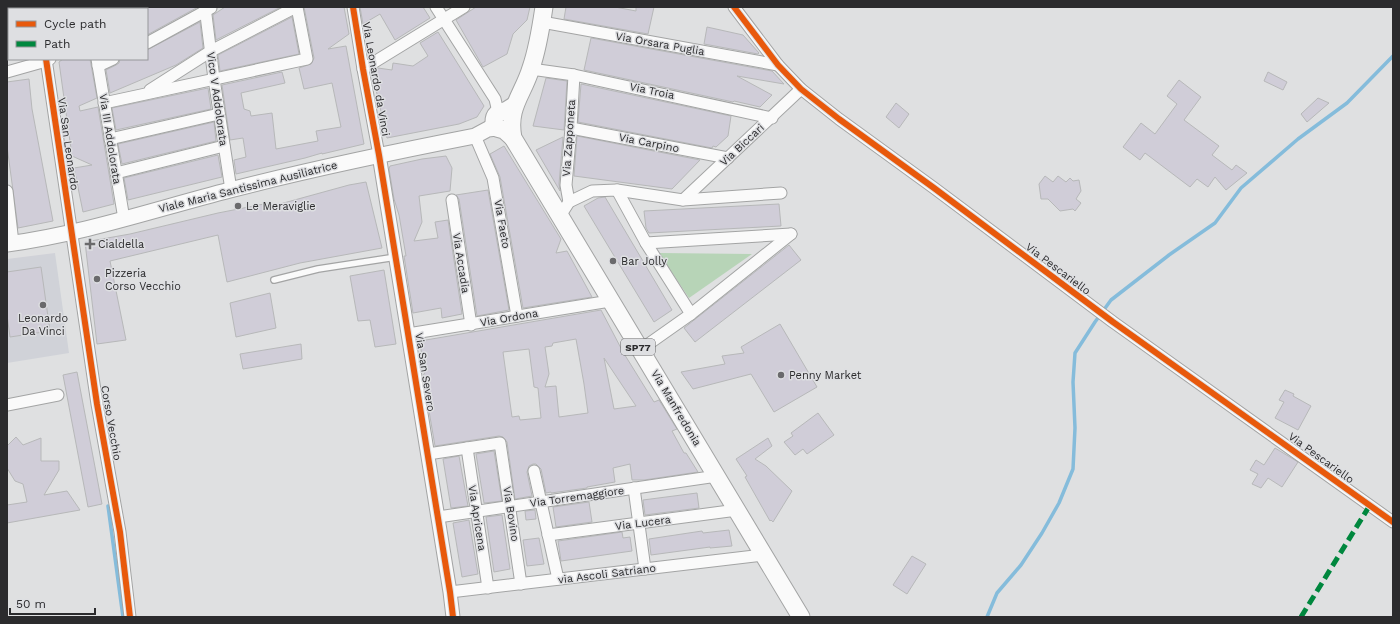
<svg xmlns="http://www.w3.org/2000/svg" width="1400" height="624" viewBox="0 0 1400 624" font-family="'Work Sans',sans-serif">
  <style>
    .built { fill: #d0d2d8 }
    .green { fill: #b7d4b7 }
    .lines { fill: none; stroke-linecap: round; stroke-linejoin: round }
    .stream { stroke: #85bcdb; stroke-width: 3.5 }
    .building { fill: #d0cdd8; stroke: #b7b8b9; fill-rule: evenodd }
    .service-casing { stroke: #a3a4a4; stroke-width: 8 }
    .minor-casing { stroke: #a3a4a4; stroke-width: 13 }
    .tertiary-casing { stroke: #a3a4a4; stroke-width: 15 }
    .secondary-casing { stroke: #a3a4a4; stroke-width: 17 }
    .primary-casing { stroke: #a3a4a4; stroke-width: 19 }
    .service { stroke: #fafafa; stroke-width: 5.5 }
    .minor { stroke: #fafafa; stroke-width: 11 }
    .tertiary { stroke: #fafafa; stroke-width: 13 }
    .secondary { stroke: #fafafa; stroke-width: 15 }
    .primary { stroke: #fafafa; stroke-width: 17 }
    .quiet { stroke: #00873e; stroke-width: 5; stroke-dasharray: 10 5; stroke-linecap: butt }
    .cycleway-casing { stroke: #dedfe2; stroke-width: 8 }
    .cycleway { stroke: #e8590c; stroke-width: 6 }
    .poi-dot { fill: #6a6a6c; stroke: #dedfe2; stroke-width: 1.5 }
    .labels { text-anchor: middle; dominant-baseline: central; stroke-width: 3; stroke-linejoin: round; paint-order: stroke }
    .shield { fill: #dedfe2; stroke: #616163; stroke-width: 1 }
    .shield-label { font-size: 10px; font-weight: bold; fill: #2b2b2d }
    .street-label { font-size: 11px; fill: #2b2b2d; stroke: #dedfe2 }
    .poi-label { font-size: 11px; fill: #2b2b2d; stroke: #dedfe2; text-anchor: start }
  </style>
  <rect width="100%" height="100%" fill="#dfe0e1"/>
  <polygon class="built" points="55,253 69,353 7,363 7,259"/>
  <polygon class="green" points="659,253 752,254 689,298"/>
  <g class="lines">
    <g class="stream">
      <polyline points="108,506 123,617"/>
      <polyline points="987,617 997,593 1021,565 1042,533 1059,503 1073,469 1075,428 1073,382 1075,353 1095,322 1111,300 1169,255 1215,223 1241,188 1298,139 1347,103 1393,56"/>
    </g>
  </g>
  <g class="building">
    <polygon points="147,7 198,7 147,35"/>
    <polygon points="225,7 281,7 216,40 213,15"/>
    <polygon points="304,7 344,7 349,34 328,49 346,46 364,144 322,154 322,153 305,158 236,174 234,160 246,157 243,138 230,140 222,85 282,72 285,83 241,93 244,109 250,111 251,116 272,113 276,149 318,141 316,131 341,127 332,83 304,89 299,68 311,64 314,58"/>
    <polygon points="360,7 423,7 430,18 395,40 380,14 363,24"/>
    <polygon points="476,7 530,7 527,20 513,34 507,54 483,67 456,20"/>
    <polygon points="566,7 615,7 636,11 636,7 654,7 648,34 564,19"/>
    <polygon points="292,17 299,54 220,71 218,55"/>
    <polygon points="200,22 203,48 176,65 110,93 106,70 116,65 119,63 120,59 147,59 147,50"/>
    <polygon points="707,27 743,35 759,53 758,54 704,44"/>
    <polygon points="438,32 484,106 477,117 459,124 387,138 372,72 378,68 392,70 393,63 413,66 428,56 420,43"/>
    <polygon points="591,38 772,71 784,84 737,76 772,95 760,107 734,101 733,102 584,70"/>
    <polygon points="63,59 90,59 97,98 79,106 80,111 98,107 114,204 83,212 74,168 92,165 72,156 59,62"/>
    <polygon points="1268,72 1287,82 1283,90 1264,81"/>
    <polygon points="546,78 567,81 564,130 533,126"/>
    <polygon points="29,79 32,109 53,221 18,228 7,146 7,82"/>
    <polygon points="1179,80 1201,97 1184,120 1219,146 1212,155 1232,170 1236,165 1247,173 1226,190 1215,177 1208,187 1197,179 1190,187 1145,153 1140,160 1123,147 1141,123 1155,134 1177,104 1167,96"/>
    <polygon points="581,84 731,116 728,136 716,147 713,146 712,148 578,122"/>
    <polygon points="208,88 211,109 116,130 112,108"/>
    <polygon points="1318,98 1329,103 1307,122 1301,114"/>
    <polygon points="896,103 909,114 899,128 886,117"/>
    <polygon points="214,122 216,141 122,164 118,144"/>
    <polygon points="577,136 700,160 672,189 574,176"/>
    <polygon points="563,137 559,184 560,191 536,150"/>
    <polygon points="504,146 561,239 556,253 567,251 592,297 523,308 500,177 490,154"/>
    <polygon points="218,155 222,177 128,200 124,178"/>
    <polygon points="446,156 452,168 450,191 419,196 422,222 414,241 438,238 435,222 448,220 462,314 442,318 441,308 413,313 404,256 406,256 399,215 394,199 389,169 390,166 422,159"/>
    <polygon points="1045,176 1053,182 1058,176 1066,182 1070,178 1073,181 1079,180 1081,191 1076,199 1081,203 1075,211 1073,209 1060,211 1048,199 1041,199 1039,184"/>
    <polygon points="366,182 382,248 300,263 227,282 218,235 110,261 126,340 97,344 85,242 130,234 218,213 269,203 269,207 349,185"/>
    <polygon points="488,190 509,310 477,316 459,199 456,195"/>
    <polygon points="605,197 672,310 654,322 584,206 598,198"/>
    <polygon points="779,204 781,226 649,233 646,228 644,211"/>
    <polygon points="789,245 801,260 695,342 684,328"/>
    <polygon points="41,267 50,331 10,337 7,315 7,272"/>
    <polygon points="384,270 396,344 375,347 370,320 358,321 350,276"/>
    <polygon points="270,293 276,328 236,337 230,303"/>
    <path d="M601 310 623 352 654 402 659 400 677 429 672 431 684 453H686L698 472 644 480H632L630 464 613 468 615 482 587 487V488L551 493V492L546 493 541 469 536 464H533L529 466 527 472 532 496 515 499 507 442 503 437 499 436 435 446 423 376 425 372 422 368 420 360 422 358 420 341ZM576 339 584 384 588 413 559 417 556 386 545 387 549 374 545 347 552 346 553 343ZM529 349 534 387 538 388 541 418 520 420 519 416 512 417 503 352ZM604 358 636 406 614 409Z"/>
    <polygon points="780,324 817,387 774,412 751,374 693,389 681,372 725,364 722,356 744,353 741,347"/>
    <polygon points="301,344 302,359 243,369 240,354"/>
    <polygon points="77,372 102,504 88,507 63,375"/>
    <polygon points="1285,390 1294,394 1293,396 1311,406 1298,430 1275,418 1284,402 1279,400"/>
    <polygon points="818,413 834,435 807,454 803,449 795,455 784,442 793,436 791,433"/>
    <polygon points="16,437 23,445 41,438 41,461 59,461 59,470 44,495 67,491 80,510 7,523 7,505 27,502 23,484 15,481 7,468 7,446"/>
    <polygon points="768,438 772,446 755,459 766,466 792,491 773,522 771,520 770,521 745,477 747,476 736,459"/>
    <polygon points="1275,448 1298,462 1282,487 1268,478 1261,488 1252,484 1258,474 1250,470 1256,460 1264,465"/>
    <polygon points="494,451 502,501 484,503 476,454"/>
    <polygon points="459,456 468,506 451,508 443,459"/>
    <polygon points="697,493 699,508 645,515 643,500"/>
    <polygon points="589,502 592,522 556,527 553,507"/>
    <polygon points="535,510 536,519 526,520 525,511"/>
    <polygon points="502,515 510,569 494,572 486,517"/>
    <polygon points="469,520 478,574 462,577 453,523"/>
    <polygon points="729,530 732,546 710,548 710,547 651,555 649,539 702,531 703,533"/>
    <polygon points="622,532 623,538 630,537 632,551 561,561 558,541"/>
    <polygon points="539,538 544,564 527,566 523,540"/>
    <polygon points="912,556 926,564 907,594 893,585"/>
  </g>
  <g class="lines">
    <defs>
      <polyline id="service" points="274,280 318,269 396,257"/>
      <g id="minor">
        <polyline points="37,7 37,9"/>
        <polyline points="101,7 102,9"/>
        <polyline points="205,7 214,79 231,190"/>
        <polyline points="353,7 363,69 379,155"/>
        <polyline points="436,7 495,99 498,112"/>
        <polyline points="734,7 778,65 801,89 839,119 934,188 1113,322 1393,522"/>
        <polyline points="132,9 136,7"/>
        <polyline points="7,19 9,28"/>
        <polyline points="542,22 778,65"/>
        <polyline points="147,43 211,8"/>
        <polyline points="46,59 97,404 120,532 130,617"/>
        <polyline points="97,59 124,219"/>
        <polyline points="98,66 113,59"/>
        <polyline points="363,69 464,7"/>
        <polyline points="531,69 574,75 772,118"/>
        <polyline points="7,72 46,61 50,59"/>
        <polyline points="150,90 211,51 296,7"/>
        <polyline points="104,103 307,59 297,7"/>
        <polyline points="571,128 728,158"/>
        <polyline points="475,136 493,178 517,316"/>
        <polyline points="110,139 219,114"/>
        <polyline points="116,173 224,146"/>
        <polyline points="617,190 646,243 691,314 791,234"/>
        <polyline points="7,191 13,243"/>
        <polyline points="452,200 471,325"/>
        <polyline points="683,200 801,89"/>
        <polyline points="569,202 566,185 571,128 574,75"/>
        <polyline points="560,216 569,202 592,191 617,190 683,200 781,193"/>
        <polyline points="646,243 791,234"/>
        <polyline points="408,334 610,301"/>
        <polyline points="640,350 691,314"/>
        <polyline points="7,405 58,395"/>
        <polyline points="467,448 488,588"/>
        <polyline points="428,454 500,443 521,584"/>
        <polyline points="534,471 558,579"/>
        <polyline points="634,488 645,569"/>
        <polyline points="438,517 717,476"/>
        <polyline points="548,535 737,510"/>
        <polyline points="450,592 763,555"/>
      </g>
      <polyline id="tertiary" points="379,155 450,592 453,617"/>
      <path id="secondary" d="M7 244C83 234 156 209 230 190 311 169 393 152 475 136L488 129 497 128"/>
      <g id="primary">
        <path d="M544 7C541 27 538 48 531 68 523 95 507 107 513 138L801 617"/>
        <path d="M513 138 504 130 497 128 494 122C494 113 498 113 505 111 508 110 511 107 514 106"/>
      </g>
    </defs>
    <use href="#service" class="service-casing"/>
    <use href="#minor" class="minor-casing"/>
    <use href="#tertiary" class="tertiary-casing"/>
    <use href="#secondary" class="secondary-casing"/>
    <use href="#primary" class="primary-casing"/>
    <use href="#service" class="service"/>
    <use href="#minor" class="minor"/>
    <use href="#tertiary" class="tertiary"/>
    <use href="#secondary" class="secondary"/>
    <use href="#primary" class="primary"/>
    <polyline class="quiet" points="1301,617 1370,505"/>
    <defs>
      <g id="cycleway">
        <polyline points="353,7 363,69 379,155 450,592 453,617"/>
        <polyline points="734,7 778,65 801,89 839,119 934,188 1113,322 1393,522"/>
        <polyline points="46,59 97,404 120,532 130,617"/>
      </g>
    </defs>
    <use href="#cycleway" class="cycleway-casing"/>
    <use href="#cycleway" class="cycleway"/>
  </g>
  <g class="poi-dot">
    <circle cx="238" cy="206" r="4"/>
    <path d="M88 238h4v4h4v4h-4v4h-4v-4h-4v-4h4z"/>
    <circle cx="613" cy="261" r="4"/>
    <circle cx="97" cy="279" r="4"/>
    <circle cx="43" cy="305" r="4"/>
    <circle cx="781" cy="375" r="4"/>
  </g>
  <g class="labels">
    <rect class="shield" x="621" y="339" width="34" height="16" rx="3"/>
    <g class="shield-label">
      <text x="638" y="347">SP77</text>
    </g>
    <g class="street-label">
      <text transform="translate(660 44) rotate(10)">Via Orsara Puglia</text>
      <text transform="translate(376 79) rotate(80)">Via Leonardo da Vinci</text>
      <text transform="translate(652 91) rotate(12)">Via Troia</text>
      <text transform="translate(217 99) rotate(82)">Vico V Addolorata</text>
      <text transform="translate(569 138) rotate(-86)">Via Zapponeta</text>
      <text transform="translate(110 139) rotate(81)">Via III Addolorata</text>
      <text transform="translate(649 143) rotate(11)">Via Carpino</text>
      <text transform="translate(68 144) rotate(82)">Via San Leonardo</text>
      <text transform="translate(742 145) rotate(-43)">Via Biccari</text>
      <text transform="translate(248 187) rotate(-14)">Viale Maria Santissima Ausiliatrice</text>
      <text transform="translate(502 224) rotate(80)">Via Faeto</text>
      <text transform="translate(461 263) rotate(81)">Via Accadia</text>
      <text transform="translate(1058 269) rotate(37)">Via Pescariello</text>
      <text transform="translate(509 318) rotate(-10)">Via Ordona</text>
      <text transform="translate(425 372) rotate(81)">Via San Severo</text>
      <text transform="translate(676 408) rotate(59)">Via Manfredonia</text>
      <text transform="translate(111 423) rotate(80)">Corso Vecchio</text>
      <text transform="translate(1321 458) rotate(36)">Via Pescariello</text>
      <text transform="translate(577 497) rotate(-8)">Via Torremaggiore</text>
      <text transform="translate(511 514) rotate(81)">Via Bovino</text>
      <text transform="translate(477 518) rotate(81)">Via Apricena</text>
      <text transform="translate(643 523) rotate(-7)">Via Lucera</text>
      <text transform="translate(607 574) rotate(-7)">via Ascoli Satriano</text>
    </g>
    <g class="poi-label">
      <text x="246" y="206">Le Meraviglie</text>
      <text x="98" y="244">Cialdella</text>
      <text x="621" y="261">Bar Jolly</text>
      <text x="105" y="273">Pizzeria<tspan x="105" dy="13">Corso Vecchio</tspan></text>
      <text x="43" y="318" text-anchor="middle">Leonardo<tspan x="43" dy="13">Da Vinci</tspan></text>
      <text x="789" y="375">Penny Market</text>
    </g>
  </g>
  <rect width="1400" height="624" fill="none" stroke="#2b2b2d" stroke-width="16"/>
  <rect x="8" y="8" width="140" height="52" fill="#dedfe2" stroke="#96979a"/>
  <rect x="16" y="21" width="20" height="6" fill="#e8590c" stroke="#96979a"/>
  <text x="44" y="28" font-size="12" fill="#2b2b2d">Cycle path</text>
  <rect x="16" y="41" width="20" height="6" fill="#00873e" stroke="#96979a"/>
  <text x="44" y="48" font-size="12" fill="#2b2b2d">Path</text>
  <path d="M10 608v6h85v-6" fill="none" stroke="#2b2b2d" stroke-width="2"/>
  <text x="16" y="608" font-size="12" fill="#2b2b2d" stroke="#dedfe2" stroke-width="3" paint-order="stroke">50 m</text>
</svg>
